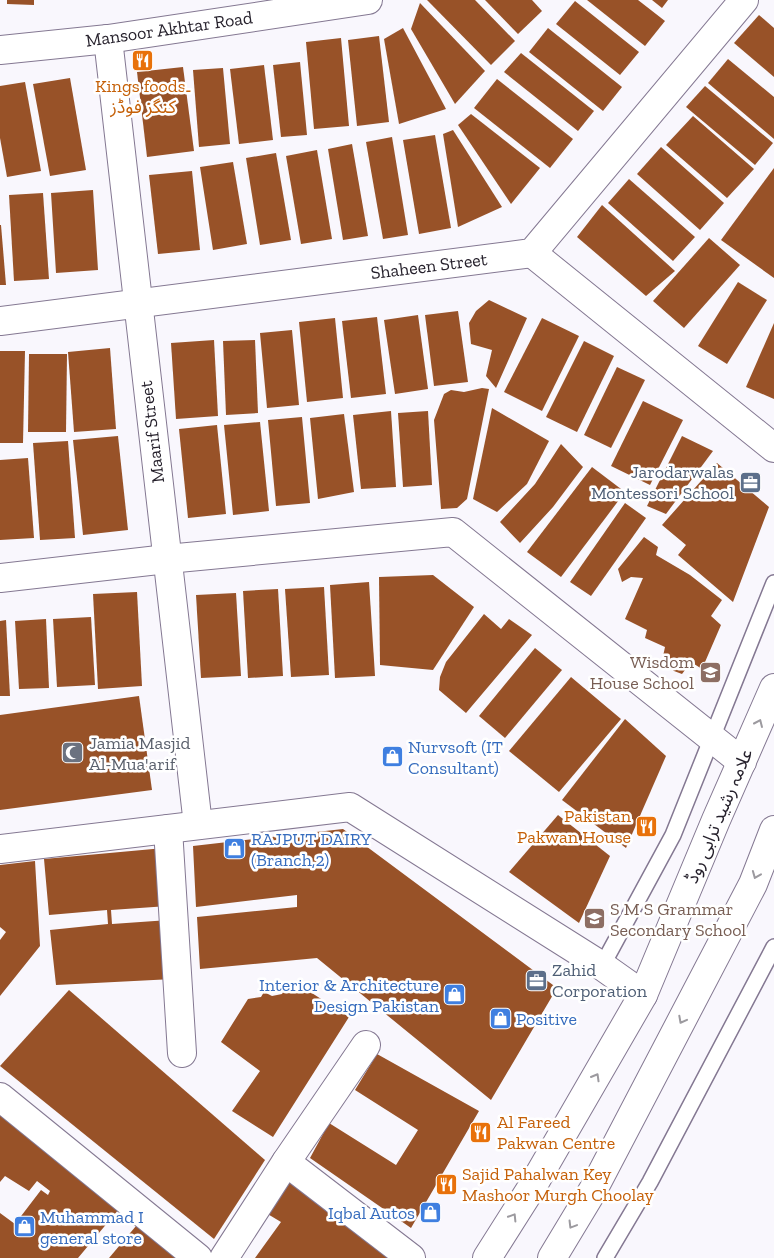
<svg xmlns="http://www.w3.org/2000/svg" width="774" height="1258" viewBox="0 0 774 1258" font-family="'Zilla Slab','Noto Sans Arabic',serif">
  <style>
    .building { fill: #985228 }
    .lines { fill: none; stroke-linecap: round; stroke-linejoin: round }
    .lane-casing { stroke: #847892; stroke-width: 18 }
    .street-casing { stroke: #847892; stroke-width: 30 }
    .secondary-casing { stroke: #847892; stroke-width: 30 }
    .lane { stroke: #fff; stroke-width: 15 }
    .street { stroke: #fff; stroke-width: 28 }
    .secondary { stroke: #fff; stroke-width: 28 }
    .oneway { stroke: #9c9a9f }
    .labels { text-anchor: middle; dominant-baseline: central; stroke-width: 5; stroke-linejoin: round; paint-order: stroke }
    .street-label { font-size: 18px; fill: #241f2a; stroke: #fff }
    .food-label { font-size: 18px; fill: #c56008; stroke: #fff; text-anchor: start }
    .service-label { font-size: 18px; fill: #4e5e75; stroke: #fff; text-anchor: end }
    .education-label { font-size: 18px; fill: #785e54; stroke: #fff; text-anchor: end }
    .worship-label { font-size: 18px; fill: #5b616d; stroke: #fff; text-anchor: start }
    .shop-label { font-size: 18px; fill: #366cbe; stroke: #fff; text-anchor: start }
  </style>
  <rect width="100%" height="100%" fill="#f9f7fd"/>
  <g class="building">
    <polygon points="7,0 34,0 34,5 7,4"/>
    <polygon points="427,0 475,0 515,41 491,65"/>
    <polygon points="485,0 532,0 542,11 518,34"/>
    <polygon points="587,0 638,0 665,21 645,46"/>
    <polygon points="652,0 668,0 662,8"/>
    <polygon points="575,1 639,52 620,75 556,24"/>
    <polygon points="420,3 485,71 455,104 411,29"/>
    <polygon points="759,15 774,28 774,77 734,43"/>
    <polygon points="403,28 446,109 399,124 384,39"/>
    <polygon points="548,28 622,87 603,111 529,52"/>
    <polygon points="379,36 389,122 357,126 348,40"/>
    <polygon points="341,38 349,126 314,129 306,42"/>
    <polygon points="521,53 594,111 578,131 504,72"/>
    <polygon points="728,59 774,97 774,139 708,83"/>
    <polygon points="300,62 307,135 281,137 273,65"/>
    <polygon points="264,65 273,140 239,144 230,69"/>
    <polygon points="183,67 194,151 147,157 137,72"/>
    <polygon points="223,68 230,144 199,147 193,70"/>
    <polygon points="70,78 86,170 50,176 33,84"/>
    <polygon points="497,79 573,139 550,168 474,108"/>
    <polygon points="25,82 41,171 7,177 0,138 0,86"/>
    <polygon points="705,86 773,143 755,165 686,107"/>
    <polygon points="471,114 540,168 511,204 458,125"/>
    <polygon points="693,116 754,169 727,198 666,145"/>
    <polygon points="453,130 502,207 458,227 443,134"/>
    <polygon points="435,135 451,228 419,234 403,140"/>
    <polygon points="392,137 408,235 383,239 366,142"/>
    <polygon points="352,144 368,236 343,240 328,149"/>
    <polygon points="661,147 724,203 700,230 637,174"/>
    <polygon points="317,150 332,239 301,244 286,156"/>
    <polygon points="276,153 291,240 260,245 246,158"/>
    <polygon points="233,162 247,244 213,250 200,167"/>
    <polygon points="774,168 774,278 721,240"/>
    <polygon points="192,171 200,250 158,254 149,175"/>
    <polygon points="629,179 695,237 673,261 608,203"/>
    <polygon points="93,190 98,270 56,273 51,193"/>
    <polygon points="43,193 49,279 14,281 9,195"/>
    <polygon points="602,205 675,271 646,296 577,237"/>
    <polygon points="0,225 1,225 6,285 0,285"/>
    <polygon points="709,238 740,265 684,328 653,301"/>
    <polygon points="738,282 767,300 727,364 698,346"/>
    <polygon points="489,300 527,318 496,388 486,376 492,350 471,344 469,323 476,311"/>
    <polygon points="458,311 468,382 434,386 425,315"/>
    <polygon points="418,315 428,389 395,394 384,320"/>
    <polygon points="377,317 386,394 351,398 342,321"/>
    <polygon points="335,318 343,398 307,402 299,322"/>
    <polygon points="542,318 579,336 542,411 504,392"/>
    <polygon points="774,323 774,399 746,387"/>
    <polygon points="292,330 299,405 267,408 260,333"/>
    <polygon points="214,340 218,416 176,419 171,343"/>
    <polygon points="255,340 258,413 226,415 223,341"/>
    <polygon points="584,341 614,356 577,432 546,417"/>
    <polygon points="110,348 116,429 74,432 68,352"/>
    <polygon points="0,351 25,351 23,443 0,443"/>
    <polygon points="29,354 67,354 66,432 28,432"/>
    <polygon points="617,367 645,380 611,448 584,435"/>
    <polygon points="482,388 489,389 467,499 457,508 441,509 434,420 444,394 451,390 464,392"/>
    <polygon points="643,401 683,420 650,485 611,466"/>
    <polygon points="492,408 549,441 527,484 497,512 473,499"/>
    <polygon points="391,411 396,487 361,489 353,415"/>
    <polygon points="428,411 432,485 403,487 398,413"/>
    <polygon points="344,414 354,492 318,499 310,418"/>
    <polygon points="302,417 310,503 276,506 268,420"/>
    <polygon points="260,422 269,511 233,515 224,425"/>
    <polygon points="217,425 226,514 188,518 179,429"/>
    <polygon points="118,436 128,530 83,535 73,440"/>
    <polygon points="682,436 713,451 666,514 647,506"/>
    <polygon points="68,441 75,538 40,540 33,443"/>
    <polygon points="561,444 583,467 553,507 520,543 500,522 535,484"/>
    <polygon points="28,458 34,538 0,540 0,460"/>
    <polygon points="717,463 769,507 733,602 678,555 686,545 662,525"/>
    <polygon points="592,467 625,492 561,577 527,552"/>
    <polygon points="625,503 646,518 591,596 570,582"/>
    <polygon points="644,537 658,547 656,555 690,575 722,600 711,616 721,625 702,669 691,662 682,674 674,671 662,661 665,647 645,638 647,630 625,619 643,578 631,577 622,582 618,569"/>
    <polygon points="433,575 474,607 433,670 380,665 379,577"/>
    <polygon points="369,582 375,676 335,678 330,585"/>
    <polygon points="324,587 329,675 291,677 285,589"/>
    <polygon points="278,589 283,676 248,678 243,591"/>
    <polygon points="137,592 142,686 98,689 93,594"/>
    <polygon points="236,593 241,676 201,678 196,595"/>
    <polygon points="484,614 501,629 509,619 532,635 466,713 439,690 440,677 446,662"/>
    <polygon points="91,617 95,685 57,687 53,619"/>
    <polygon points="46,619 49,688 19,689 15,621"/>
    <polygon points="6,620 10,696 0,696 0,621"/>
    <polygon points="535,648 562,670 505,738 479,716"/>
    <polygon points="571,677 621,719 559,792 509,751"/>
    <polygon points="139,696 152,790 0,810 0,715"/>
    <polygon points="625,719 666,756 626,848 562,800"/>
    <polygon points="558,815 610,856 579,923 509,872"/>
    <polygon points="343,829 557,988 491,1100 317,958 200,969 197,917 297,907 297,895 196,907 193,846"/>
    <polygon points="164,848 168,906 111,910 112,924 169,920 173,979 56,985 50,930 108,924 107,910 49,915 44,859"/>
    <polygon points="35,861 40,946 0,996 0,940 6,932 0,927 0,865"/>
    <polygon points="301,986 349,1017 273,1137 232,1111 260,1071 221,1042 248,999 261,997 264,992 272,996 282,994 286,987 295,993"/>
    <polygon points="69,990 265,1160 214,1239 0,1066"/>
    <polygon points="377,1054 479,1111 411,1228 310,1158 329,1123 396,1165 418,1130 355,1090"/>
    <polygon points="0,1103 124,1203 78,1258 0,1258 0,1213 15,1224 41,1190 48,1195 50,1191 37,1181 29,1191 5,1176 0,1182"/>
    <polygon points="292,1173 393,1258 255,1258 281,1222 266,1213"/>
    <polygon points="136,1226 176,1258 109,1258"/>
  </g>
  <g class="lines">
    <defs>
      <g id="lane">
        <polyline points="602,966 673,835 774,583"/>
        <polyline points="605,1258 650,1182 774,947"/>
      </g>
      <g id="street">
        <polyline points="108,39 198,825"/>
        <polyline points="0,50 108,39 368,0"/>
        <polyline points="532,253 774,448"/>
        <polyline points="0,321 532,253 744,0"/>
        <polyline points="0,578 167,559 453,532 742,762"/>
        <polyline points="168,829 182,1053"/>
        <polyline points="0,849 350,807 602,966 643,995"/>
        <polyline points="0,1097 198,1258"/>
        <polyline points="286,1162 411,1258"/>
        <polyline points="224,1258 286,1162 366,1045"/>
      </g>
      <g id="secondary">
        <polyline points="487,1258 532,1187 643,995 716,820 774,688"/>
        <polyline points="552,1258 593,1190 753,884 774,830"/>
      </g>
    </defs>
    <use href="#lane" class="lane-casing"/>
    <use href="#street" class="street-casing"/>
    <use href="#secondary" class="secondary-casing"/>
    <use href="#lane" class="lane"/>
    <use href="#street" class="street"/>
    <use href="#secondary" class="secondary"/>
  </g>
  <defs><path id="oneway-chevron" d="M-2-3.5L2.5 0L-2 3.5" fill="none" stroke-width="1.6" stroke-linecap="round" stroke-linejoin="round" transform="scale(1.25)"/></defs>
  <g class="oneway">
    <use href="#oneway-chevron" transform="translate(759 723) rotate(-66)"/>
    <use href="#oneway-chevron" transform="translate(756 875) rotate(112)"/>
    <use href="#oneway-chevron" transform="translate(682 1020) rotate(118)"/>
    <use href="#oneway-chevron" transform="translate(596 1077) rotate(-60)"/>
    <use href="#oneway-chevron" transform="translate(513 1217) rotate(-58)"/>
    <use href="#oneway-chevron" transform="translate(572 1225) rotate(121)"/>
  </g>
  <defs>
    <symbol id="restaurant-square" viewBox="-11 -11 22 22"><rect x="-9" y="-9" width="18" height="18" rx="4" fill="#e8710a" stroke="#fff"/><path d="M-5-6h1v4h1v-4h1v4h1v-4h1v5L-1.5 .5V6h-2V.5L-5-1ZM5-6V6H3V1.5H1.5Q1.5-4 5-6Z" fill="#fff"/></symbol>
    <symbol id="office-square" viewBox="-11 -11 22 22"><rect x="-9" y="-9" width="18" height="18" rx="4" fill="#5c6f8a" stroke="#fff"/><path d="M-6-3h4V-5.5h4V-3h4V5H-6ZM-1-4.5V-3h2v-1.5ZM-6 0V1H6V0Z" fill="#fff"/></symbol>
    <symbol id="school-square" viewBox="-11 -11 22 22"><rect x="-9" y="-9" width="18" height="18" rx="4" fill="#8d6e63" stroke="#fff"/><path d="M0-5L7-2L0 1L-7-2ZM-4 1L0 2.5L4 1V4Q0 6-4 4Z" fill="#fff"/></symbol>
    <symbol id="mosque-square" viewBox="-11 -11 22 22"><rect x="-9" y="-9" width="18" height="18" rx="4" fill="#6b7280" stroke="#fff"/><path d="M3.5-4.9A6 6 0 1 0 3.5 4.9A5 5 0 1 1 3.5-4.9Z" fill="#fff"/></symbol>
    <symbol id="shop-square" viewBox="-11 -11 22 22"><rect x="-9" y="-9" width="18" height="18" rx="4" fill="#3f7fe0" stroke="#fff"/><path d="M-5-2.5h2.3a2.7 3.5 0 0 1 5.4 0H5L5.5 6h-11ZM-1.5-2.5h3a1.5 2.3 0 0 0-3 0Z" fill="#fff"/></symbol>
  </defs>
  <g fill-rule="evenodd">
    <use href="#restaurant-square" x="130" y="48" width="25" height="25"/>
    <use href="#office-square" x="738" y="470" width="25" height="25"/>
    <use href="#school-square" x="698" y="660" width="25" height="25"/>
    <use href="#mosque-square" x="60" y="740" width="25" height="25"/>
    <use href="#shop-square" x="380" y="744" width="25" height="25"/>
    <use href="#restaurant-square" x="634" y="814" width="25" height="25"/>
    <use href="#shop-square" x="222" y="836" width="25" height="25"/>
    <use href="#school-square" x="582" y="906" width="25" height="25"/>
    <use href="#office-square" x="524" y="968" width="25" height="25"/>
    <use href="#shop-square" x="442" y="982" width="25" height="25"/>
    <use href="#shop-square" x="488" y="1006" width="25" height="25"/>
    <use href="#restaurant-square" x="468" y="1120" width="25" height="25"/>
    <use href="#restaurant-square" x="434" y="1172" width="25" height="25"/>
    <use href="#shop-square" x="418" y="1200" width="25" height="25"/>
    <use href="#shop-square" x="12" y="1214" width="25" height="25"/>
  </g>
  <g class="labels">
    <g class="street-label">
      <text transform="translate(169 29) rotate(-8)">Mansoor Akhtar Road</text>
      <text transform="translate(429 266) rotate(-7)">Shaheen Street</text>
      <text transform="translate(152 432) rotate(-97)">Maarif Street</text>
      <text transform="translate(719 816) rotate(-67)">علامہ رشید ترابی روڈ</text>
    </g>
    <g class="food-label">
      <text x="143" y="86" text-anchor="middle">Kings foods۔<tspan x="143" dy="21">کنگز فوڈز</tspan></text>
      <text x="631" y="816" text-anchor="end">Pakistan<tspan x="631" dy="21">Pakwan House</tspan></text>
      <text x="497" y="1122">Al Fareed<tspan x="497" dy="21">Pakwan Centre</tspan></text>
      <text x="462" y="1174">Sajid Pahalwan Key<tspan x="462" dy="21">Mashoor Murgh Choolay</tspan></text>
    </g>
    <g class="service-label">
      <text x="734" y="472">Jarodarwalas<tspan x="734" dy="21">Montessori School</tspan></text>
      <text x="552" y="970" text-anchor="start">Zahid<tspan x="552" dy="21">Corporation</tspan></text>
    </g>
    <g class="education-label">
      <text x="694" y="662">Wisdom<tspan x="694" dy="21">House School</tspan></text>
      <text x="610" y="909" text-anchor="start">S M S Grammar<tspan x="610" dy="21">Secondary School</tspan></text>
    </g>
    <g class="worship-label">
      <text x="89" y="743">Jamia Masjid<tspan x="89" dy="21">Al-Mua'arif</tspan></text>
    </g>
    <g class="shop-label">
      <text x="408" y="747">Nurvsoft (IT<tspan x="408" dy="21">Consultant)</tspan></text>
      <text x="251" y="839">RAJPUT DAIRY<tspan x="251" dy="21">(Branch,2)</tspan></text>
      <text x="439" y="985" text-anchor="end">Interior &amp; Architecture<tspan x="439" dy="21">Design Pakistan</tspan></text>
      <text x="516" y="1019">Positive</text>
      <text x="415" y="1213" text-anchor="end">Iqbal Autos</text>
      <text x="40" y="1217">Muhammad I<tspan x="40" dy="21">general store</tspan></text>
    </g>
  </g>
</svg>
